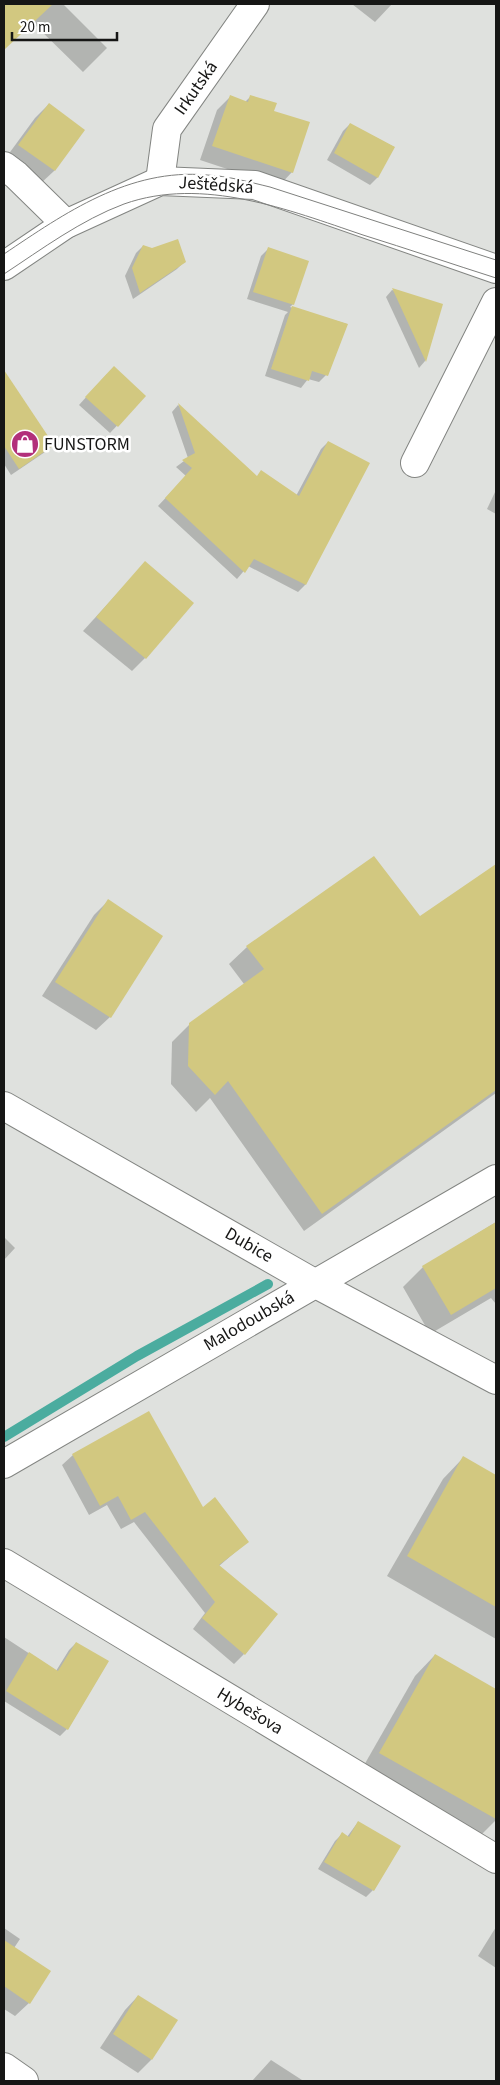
<svg xmlns="http://www.w3.org/2000/svg" width="500" height="2085" viewBox="0 0 500 2085" font-family="'Source Sans 3',sans-serif">
  <style>
    .shadow { fill: #0003 }
    .lines { fill: none; stroke-linecap: round; stroke-linejoin: round }
    .stream { stroke: #4bac9f; stroke-width: 10 }
    .building { fill: #d2c880 }
    .minor-casing { stroke: #838582; stroke-width: 30 }
    .tertiary-casing { stroke: #838582; stroke-width: 30 }
    .minor { stroke: #fff; stroke-width: 28 }
    .tertiary { stroke: #fff; stroke-width: 28 }
    .tram { stroke: #7f807e; stroke-width: 1 }
    .labels { text-anchor: middle; dominant-baseline: central; stroke-width: 5; stroke-linejoin: round; paint-order: stroke }
    .street-label { font-size: 18px; fill: #161615; stroke: #fff }
    .poi-label { font-size: 18px; fill: #161615; stroke: #fff; text-anchor: start }
  </style>
  <rect width="100%" height="100%" fill="#dfe1de"/>
  <g class="shadow">
    <polygon points="4,4 63,4 107,48 83,72 32,22 4,49"/>
    <polygon points="352,4 392,4 375,22"/>
    <polygon points="251,96 273,112 292,172 279,186 200,160 217,110 230,97 245,102"/>
    <polygon points="49,104 83,130 54,171 40,184 5,159 35,118"/>
    <polygon points="350,124 394,147 377,178 370,185 327,160 343,131"/>
    <polygon points="143,246 184,262 177,269 133,299 125,276 136,253"/>
    <polygon points="268,249 293,304 290,307 347,324 326,375 319,382 308,379 301,388 265,376 285,315 288,312 247,299 261,256"/>
    <polygon points="392,290 442,305 425,361 419,368 386,297"/>
    <polygon points="107,374 145,396 110,433 79,405"/>
    <polygon points="8,378 52,445 45,452 11,475 4,464 4,381"/>
    <polygon points="178,405 257,477 296,496 321,449 328,442 368,464 305,585 298,592 248,566 237,579 158,506 186,476 176,467 188,458 172,412"/>
    <polygon points="496,490 496,514 487,509"/>
    <polygon points="145,563 145,658 132,671 83,631"/>
    <polygon points="496,866 496,1093 304,1231 210,1098 196,1112 171,1084 172,1042 190,1024 244,984 229,964 247,947 419,918"/>
    <polygon points="108,901 110,1017 96,1030 42,996 94,915"/>
    <polygon points="496,1222 496,1304 491,1298 430,1334 403,1287 423,1267"/>
    <polygon points="4,1237 15,1248 4,1260"/>
    <polygon points="73,1455 203,1509 247,1542 219,1566 244,1654 234,1664 193,1629 205,1613 134,1522 121,1529 107,1505 89,1515 62,1465"/>
    <polygon points="463,1458 496,1477 496,1639 387,1576 443,1479"/>
    <polygon points="4,1637 56,1671 69,1650 76,1643 67,1729 60,1736 4,1701"/>
    <polygon points="435,1655 496,1690 496,1820 476,1840 359,1774 415,1676"/>
    <polygon points="358,1822 373,1890 366,1897 318,1869 335,1841 342,1834 347,1837"/>
    <polygon points="496,1927 496,1968 478,1956"/>
    <polygon points="4,1928 20,1939 14,1948 29,2003 15,2016 4,2009"/>
    <polygon points="138,1996 151,2060 138,2073 100,2048 125,2010"/>
    <polygon points="271,2060 302,2080 301,2081 252,2081"/>
  </g>
  <g class="lines">
    <polyline class="stream" points="4,1437 137,1356 268,1284"/>
  </g>
  <g class="building">
    <polygon points="4,4 53,4 4,50"/>
    <polygon points="230,95 248,102 250,95 277,103 274,111 310,122 293,173 212,146"/>
    <polygon points="49,103 85,130 55,171 18,145"/>
    <polygon points="350,123 395,147 378,178 334,153"/>
    <polygon points="178,239 186,262 140,293 132,268 143,245 152,248"/>
    <polygon points="268,247 309,261 294,305 253,292"/>
    <polygon points="392,288 443,304 426,362"/>
    <polygon points="292,306 348,324 328,376 312,371 309,381 271,369"/>
    <polygon points="114,366 146,396 118,427 85,397"/>
    <polygon points="4,370 54,445 19,469 4,446"/>
    <polygon points="178,403 257,476 261,470 299,496 328,441 370,463 306,585 254,559 245,573 165,498 192,468 182,460 195,453"/>
    <polygon points="145,561 194,603 146,659 96,617"/>
    <polygon points="374,856 420,916 496,864 496,1090 322,1214 228,1081 215,1095 188,1066 189,1023 264,969 246,946"/>
    <polygon points="108,899 163,936 111,1018 55,982"/>
    <polygon points="496,1222 496,1288 451,1315 422,1266"/>
    <polygon points="149,1411 203,1507 215,1497 249,1542 219,1565 278,1614 245,1655 202,1618 215,1602 145,1512 131,1520 118,1496 100,1506 72,1454"/>
    <polygon points="463,1456 496,1475 496,1607 407,1556"/>
    <polygon points="76,1642 109,1661 68,1730 6,1691 29,1652 58,1671"/>
    <polygon points="435,1654 496,1689 496,1819 379,1753"/>
    <polygon points="358,1821 401,1846 374,1891 324,1862 342,1832 349,1837"/>
    <polygon points="4,1940 51,1971 30,2004 4,1986"/>
    <polygon points="138,1995 178,2020 152,2060 113,2034"/>
  </g>
  <g class="lines">
    <defs>
      <g id="minor">
        <polyline points="4,166 16,175 66,224"/>
        <polyline points="160,181 167,129 255,4"/>
        <polyline points="4,266 66,224 160,181 255,185 496,269"/>
        <polyline points="415,463 496,302"/>
        <polyline points="4,1464 496,1179"/>
        <polyline points="4,1563 496,1859"/>
        <polyline points="4,2067 24,2081"/>
      </g>
      <polyline id="tertiary" points="4,1106 314,1283 496,1380"/>
    </defs>
    <use href="#minor" class="minor-casing"/>
    <use href="#tertiary" class="tertiary-casing"/>
    <use href="#minor" class="minor"/>
    <use href="#tertiary" class="tertiary"/>
    <g class="tram">
      <path d="M4 254C65 213 129 168 207 175 228 176 249 182 270 187L496 260"/>
      <path d="M4 274C42 249 81 220 124 204 203 176 289 210 363 235 408 249 452 264 496 278"/>
    </g>
  </g>
  <defs>
    <symbol id="shop-disc" viewBox="-11 -11 22 22"><circle r="9.5" fill="#b2307a" stroke="#fff"/><path d="M-5-2.5h2.3a2.7 3.5 0 0 1 5.4 0H5L5.5 6h-11ZM-1.5-2.5h3a1.5 2.3 0 0 0-3 0Z" fill="#fff"/></symbol>
  </defs>
  <g fill-rule="evenodd">
    <use href="#shop-disc" x="9" y="428" width="32" height="32"/>
  </g>
  <g class="labels">
    <g class="street-label">
      <text transform="translate(196 88) rotate(-55)">Irkutská</text>
      <text transform="translate(216 185) rotate(4)">Ještědská</text>
      <text transform="translate(249 1245) rotate(30)">Dubice</text>
      <text transform="translate(249 1321) rotate(-30)">Malodoubská</text>
      <text transform="translate(250 1711) rotate(31)">Hybešova</text>
    </g>
    <g class="poi-label">
      <text x="44" y="444">FUNSTORM</text>
    </g>
  </g>
  <rect width="500" height="2085" fill="none" stroke="#161615" stroke-width="10"/>
  <path d="M12 32v8h105v-8" fill="none" stroke="#161615" stroke-width="2.5"/>
  <text x="20" y="32" font-size="15" fill="#161615" stroke="#ffffff" stroke-width="4" paint-order="stroke">20 m</text>
</svg>
